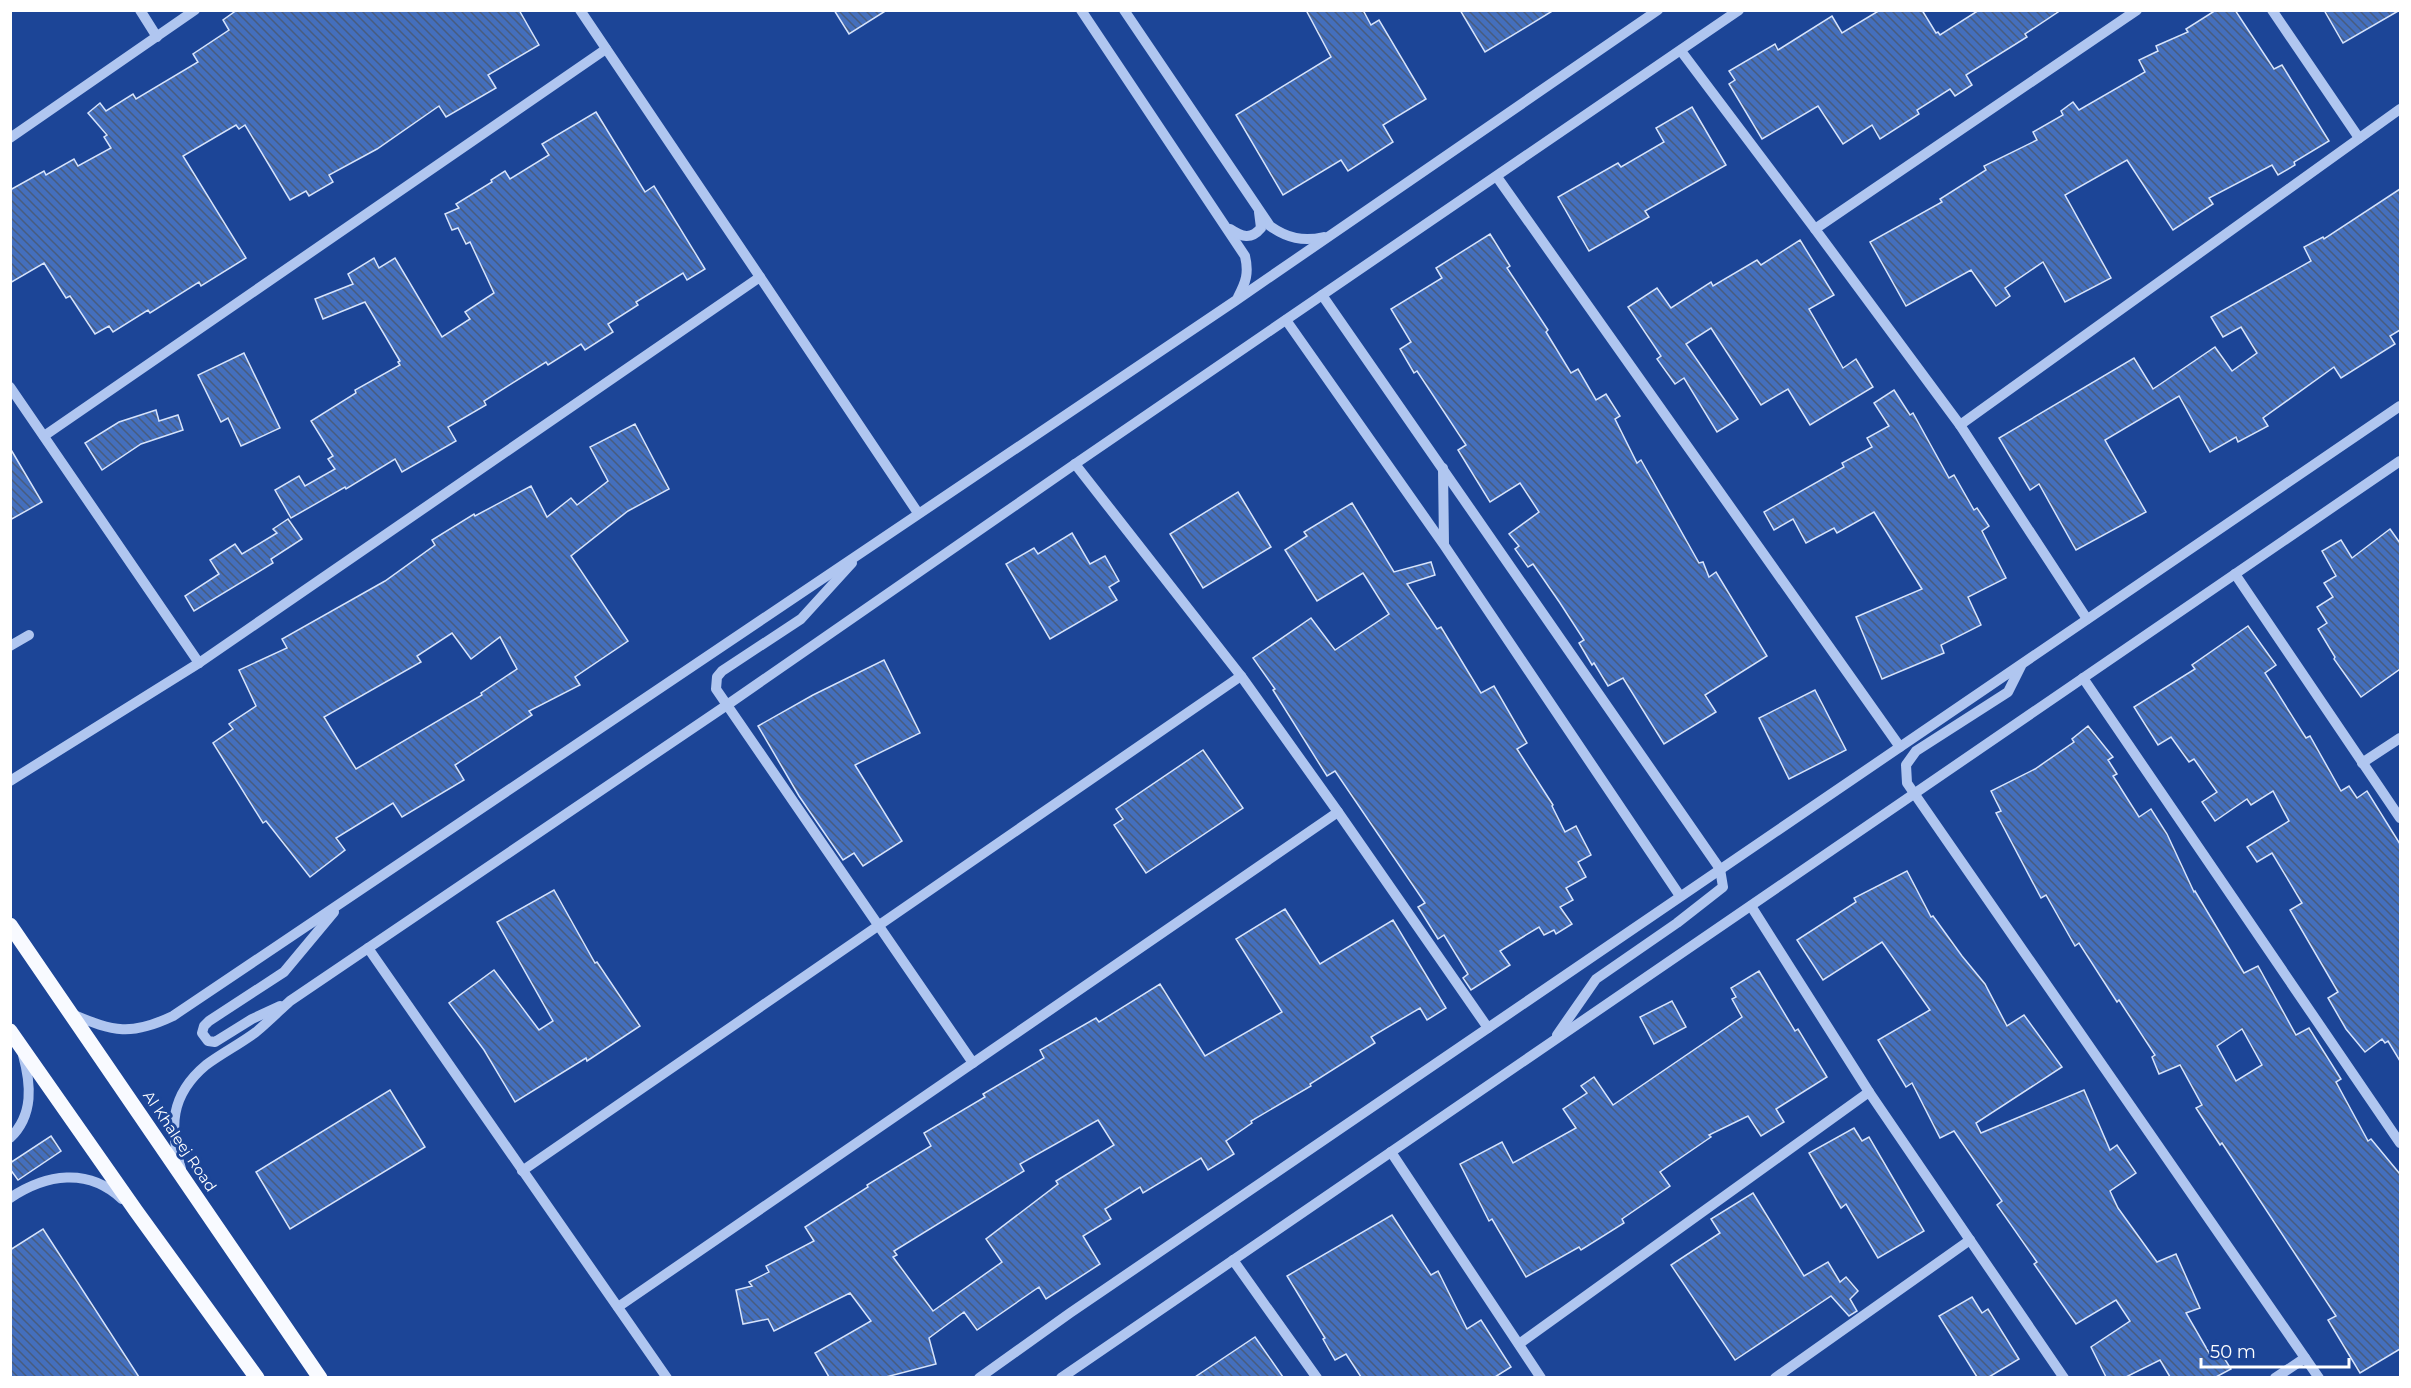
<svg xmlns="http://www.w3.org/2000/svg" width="2411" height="1388" viewBox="0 0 2411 1388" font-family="Montserrat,sans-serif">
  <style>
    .building { fill: url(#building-back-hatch); stroke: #d6e3fb; stroke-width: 1.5; fill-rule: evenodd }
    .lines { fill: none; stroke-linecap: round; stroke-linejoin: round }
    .minor { stroke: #b0c6f0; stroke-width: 10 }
    .major { stroke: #f8faff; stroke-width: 15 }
    .labels { text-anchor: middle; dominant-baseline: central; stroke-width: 6; stroke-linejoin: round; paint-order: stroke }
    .street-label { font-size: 15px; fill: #fff; stroke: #1c4597 }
  </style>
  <defs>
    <pattern id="building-back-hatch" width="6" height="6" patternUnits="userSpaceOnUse" patternTransform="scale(1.5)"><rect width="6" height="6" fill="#446fbd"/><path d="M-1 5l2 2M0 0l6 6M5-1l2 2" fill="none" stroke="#485c7f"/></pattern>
  </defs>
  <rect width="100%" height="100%" fill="#1c4597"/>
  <g class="building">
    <polygon points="237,10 519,10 539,45 488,75 496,88 446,117 439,106 377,149 329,175 333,182 309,196 306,191 290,200 245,125 239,129 236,125 183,156 246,258 201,286 199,282 150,313 148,310 113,332 109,326 95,334 70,296 66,298 44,263 10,283 10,190 44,171 46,175 74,159 78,166 111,148 104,137 107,135 88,113 100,103 106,111 133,94 136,99 198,62 193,54 229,30 223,20"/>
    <polygon points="834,10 887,10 849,34"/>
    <polygon points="1306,10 1363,10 1371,25 1379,20 1426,99 1383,125 1393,142 1348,171 1341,160 1283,195 1236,115 1331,57"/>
    <polygon points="1460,10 1554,10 1485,52"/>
    <polygon points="1880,10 1922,10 1936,33 1938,32 1940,35 1979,10 2061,10 2025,34 2027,37 1966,75 1972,85 1955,96 1950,89 1917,110 1919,114 1880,139 1872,125 1843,144 1818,106 1762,139 1729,84 1735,80 1729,71 1775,44 1778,50 1832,16 1842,33"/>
    <polygon points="2216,10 2235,10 2274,69 2282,65 2329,141 2294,162 2295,165 2278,175 2272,165 2209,198 2213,204 2173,230 2127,160 2065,195 2111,278 2065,302 2043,262 2005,288 2010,296 1996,306 1971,270 1906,306 1870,242 1942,202 1940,199 1986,170 1984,166 2037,140 2033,132 2063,115 2061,111 2073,102 2079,110 2145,72 2139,60 2158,51 2156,46 2188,32 2186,29"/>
    <polygon points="2324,10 2400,10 2343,43"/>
    <polygon points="1692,107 1726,165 1645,211 1649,217 1589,251 1558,197 1618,163 1621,167 1664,142 1656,128"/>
    <polygon points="596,112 645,192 654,186 705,269 687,280 683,273 636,302 638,305 608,324 613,332 585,350 581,344 548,365 546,362 484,401 486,405 448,427 456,441 402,472 395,459 346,489 345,487 291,518 275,490 299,476 305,486 335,469 328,459 333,456 311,421 356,393 355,390 400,365 398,362 400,361 365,302 323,319 315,299 353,284 348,274 374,258 379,268 395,258 442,337 470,319 465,312 494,293 470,242 466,244 458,228 452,230 445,214 459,208 456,204 492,182 491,180 505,171 510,179 549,155 542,144"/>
    <polygon points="2400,189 2400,330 2390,336 2395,344 2341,378 2334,367 2263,418 2268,426 2238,442 2236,437 2210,452 2179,396 2105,440 2146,512 2076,550 2039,484 2030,490 1999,438 2134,358 2153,389 2215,347 2232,371 2257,353 2241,327 2223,337 2211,317 2311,261 2304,247 2323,237 2324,239"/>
    <polygon points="1490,234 1510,266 1507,268 1548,330 1546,332 1571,373 1578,369 1596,400 1606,394 1620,416 1615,419 1637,463 1641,460 1699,563 1703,562 1709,577 1716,572 1767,656 1705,695 1716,712 1664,744 1623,678 1608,686 1594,663 1592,665 1579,643 1584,640 1560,603 1533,564 1528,567 1515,549 1519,546 1509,534 1539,512 1520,483 1490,502 1458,450 1466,445 1417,371 1414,373 1400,349 1411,342 1391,309 1442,278 1436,268"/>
    <polygon points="1800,240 1834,295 1809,309 1843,368 1856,359 1873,387 1810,425 1788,389 1761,405 1711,328 1686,344 1738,419 1717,432 1684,378 1675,384 1657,359 1661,356 1628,307 1657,288 1671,308 1711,282 1713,286 1757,260 1761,265"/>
    <polygon points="244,353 280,428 241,446 228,418 221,422 198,375"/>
    <polygon points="1894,390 1910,415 1913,413 1949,478 1954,475 1974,510 1977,508 1989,526 1982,531 2006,578 1968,597 1981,625 1941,645 1944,653 1882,679 1856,617 1922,589 1874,512 1837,533 1834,528 1806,543 1793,519 1774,530 1764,512 1844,467 1842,463 1872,447 1867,438 1889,426 1874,403"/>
    <polygon points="156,410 159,421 178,415 183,430 141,444 102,470 85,443 119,422"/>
    <path d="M635 424 669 489 628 511 571 556 628 641 575 677 580 685 529 711 532 715 455 765 464 780 402 817 393 803 336 838 345 850 310 877 266 821 263 823 213 743 233 729 229 724 256 706 239 670 287 648 282 639 385 581 435 545 432 540 474 514 475 516 531 486 547 517 571 498 577 505 608 481 590 447ZM452 633 471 659 500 637 517 669 481 693 482 695 356 769 324 717 421 662 417 656Z"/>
    <polygon points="10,448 42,502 10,520"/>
    <polygon points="1238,492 1271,547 1203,588 1170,534"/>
    <polygon points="1352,503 1394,572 1431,562 1435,575 1407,584 1437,629 1441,627 1481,693 1494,686 1527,743 1517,749 1553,805 1552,806 1565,832 1576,826 1591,855 1578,862 1586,877 1566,888 1573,900 1560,907 1572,924 1556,934 1554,930 1544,935 1539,927 1500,951 1510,965 1471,990 1463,978 1468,974 1444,935 1438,939 1418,907 1425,903 1335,771 1327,776 1273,690 1275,689 1253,658 1311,618 1335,650 1389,614 1363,573 1317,601 1285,550 1307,536 1304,532"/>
    <polygon points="288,519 302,539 271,559 273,563 194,611 185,596 219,574 210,560 235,544 242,554 277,533 273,529"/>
    <polygon points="2390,529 2400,543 2400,669 2361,697 2334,659 2335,657 2318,629 2327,623 2317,607 2333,597 2324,583 2336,576 2322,551 2341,540 2352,558"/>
    <polygon points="1072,533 1090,564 1105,556 1119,581 1109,587 1117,600 1050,639 1006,564 1034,548 1038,554"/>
    <polygon points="2248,626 2276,665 2265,673 2306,738 2310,736 2341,791 2349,786 2357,798 2367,791 2400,844 2400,1061 2388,1041 2385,1043 2382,1039 2365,1052 2346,1029 2328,998 2338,992 2290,910 2302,903 2272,853 2257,862 2247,847 2289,821 2273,791 2251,805 2247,799 2215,821 2202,802 2217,792 2194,759 2189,762 2171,737 2158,745 2134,707 2195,669 2192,665"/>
    <polygon points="884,660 920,733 855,765 902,841 863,866 854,853 843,860 799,796 758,726 813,695"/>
    <polygon points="1815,690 1846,750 1789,779 1759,718"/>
    <path d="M2088 726 2113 757 2108 760 2117 774 2113 776 2139 817 2151 809 2167 834 2194 892 2195 891 2244 973 2258 966 2296 1035 2309 1028 2341 1079 2336 1082 2368 1141 2371 1139 2400 1174V1349L2360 1373 2328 1320 2336 1316 2222 1143 2220 1145 2196 1108 2202 1105 2180 1065 2159 1074 2152 1057 2155 1055 2119 1000 2117 1002 2079 943 2075 946 2046 895 2041 898 1996 813 2001 811 1991 791 2035 769 2074 742 2072 739ZM2242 1029 2262 1065 2236 1081 2217 1046Z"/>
    <polygon points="1203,750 1243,808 1146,873 1114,825 1123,819 1116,809"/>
    <polygon points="1907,871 1931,917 1933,916 1962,956 1985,984 2007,1026 2024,1015 2062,1067 1976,1123 1981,1133 2084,1090 2110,1150 2117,1145 2136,1173 2110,1191 2118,1208 2157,1262 2176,1254 2200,1308 2186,1313 2212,1358 2221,1353 2231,1369 2216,1377 2170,1377 2160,1360 2126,1377 2106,1377 2091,1347 2130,1321 2116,1300 2076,1324 2034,1264 2037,1262 1997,1205 2002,1201 1954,1131 1940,1138 1912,1083 1906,1087 1878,1040 1930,1010 1882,942 1823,980 1797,940 1856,902 1854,898"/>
    <polygon points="554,890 595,963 597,962 640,1026 587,1061 586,1058 515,1102 484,1050 449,1003 494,970 539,1030 553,1021 497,922"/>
    <path d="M1285 909 1320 964 1393 920 1446 1008 1427 1020 1420 1008 1371 1037 1375 1043 1310 1084 1311 1086 1251 1121 1252 1123 1226 1141 1234 1154 1208 1170 1201 1158 1143 1193 1140 1187 1105 1209 1111 1219 1083 1236 1100 1264 1046 1299 1039 1287 977 1330 964 1312 929 1338 936 1364 886 1377H829L815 1353 871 1321 850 1293 774 1331 768 1319 743 1324 736 1290 752 1286 749 1282 769 1272 766 1266 814 1241 805 1227 868 1187 867 1185 931 1146 924 1133 985 1097 983 1094 1044 1058 1040 1050 1096 1018 1099 1022 1160 984 1205 1056 1282 1012 1236 939ZM1098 1120 1114 1145 1056 1181 1058 1184 986 1239 1002 1262 933 1311 893 1257 897 1255 894 1251 1024 1171 1020 1164Z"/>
    <polygon points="1759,971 1795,1031 1798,1029 1827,1077 1776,1109 1784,1122 1761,1136 1748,1116 1709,1135 1711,1137 1660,1172 1670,1186 1622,1219 1624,1223 1581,1250 1579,1247 1526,1277 1492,1219 1489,1221 1460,1164 1502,1142 1513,1163 1576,1128 1563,1109 1587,1093 1581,1086 1594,1077 1613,1105 1742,1017 1732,999 1736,997 1731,988"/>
    <polygon points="1672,1001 1686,1027 1654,1044 1640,1017"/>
    <polygon points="390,1090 425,1147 290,1229 256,1172"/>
    <polygon points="1854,1128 1862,1141 1869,1137 1924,1231 1878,1258 1846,1204 1841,1208 1809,1153"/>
    <polygon points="51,1136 61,1151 18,1180 10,1169 10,1163"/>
    <polygon points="1753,1193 1804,1276 1828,1262 1840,1282 1846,1277 1858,1291 1850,1299 1857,1311 1849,1316 1831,1296 1735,1360 1671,1265 1720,1233 1711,1219"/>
    <polygon points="1392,1215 1431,1275 1438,1271 1467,1329 1481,1320 1511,1367 1495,1377 1361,1377 1346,1354 1335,1360 1323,1339 1325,1338 1287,1276"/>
    <polygon points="43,1229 139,1377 10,1377 10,1250"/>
    <polygon points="1972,1297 1982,1313 1988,1309 2019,1359 1989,1377 1977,1377 1939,1316"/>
    <polygon points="1255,1337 1283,1377 1195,1377"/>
  </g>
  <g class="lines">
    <g class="minor">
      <polyline points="140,10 157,37"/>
      <polyline points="580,10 760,277"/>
      <path d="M1081 10 1245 256C1249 273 1246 282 1238 297"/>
      <path d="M1124 10 1270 226C1287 238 1303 242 1324 237"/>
      <polyline points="2272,10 2359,138"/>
      <polyline points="1681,51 1815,229"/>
      <polyline points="10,138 195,10"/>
      <polyline points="1497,177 1900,747"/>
      <path d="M1230 229C1242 237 1251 240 1261 228L1259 212"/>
      <polyline points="1322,295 1720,869 1723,887 1677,923 1596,979 1557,1035"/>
      <polyline points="1286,320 1444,545 1680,896"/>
      <polyline points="10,387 199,663"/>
      <polyline points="1960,425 2400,109"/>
      <polyline points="44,436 606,49"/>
      <polyline points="1075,464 1241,676 1338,812 1488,1028"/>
      <polyline points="1443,468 1444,544"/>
      <polyline points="852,563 801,619 722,671 717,677 716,689 973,1063"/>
      <polyline points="2235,574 2400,818"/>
      <polyline points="2087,619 1960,425 1815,229 2137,10"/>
      <polyline points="10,646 29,635"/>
      <polyline points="2021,666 2008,692 1916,751 1906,765 1907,783 2319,1378"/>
      <polyline points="2083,678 2400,1143"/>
      <polyline points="2362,763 2400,738"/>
      <polyline points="10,781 199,663 760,277 918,513"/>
      <polyline points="1751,906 1869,1092"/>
      <polyline points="368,948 667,1378"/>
      <polyline points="280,1006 252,1019 215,1042 208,1041 202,1033 204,1026 209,1021 284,972 334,912"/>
      <path d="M72 1014C114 1032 131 1036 173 1016L1235 301 1658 10"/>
      <path d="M10 1138C34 1115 31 1084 23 1055"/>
      <polyline points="1391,1152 1541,1378"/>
      <path d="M181 1169C169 1128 170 1095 206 1065 222 1053 240 1044 256 1032 268 1022 279 1011 290 1001L727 705 1075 464 1739 10"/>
      <polyline points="522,1171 1241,676"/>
      <path d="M10 1198C46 1174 88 1167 122 1199"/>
      <polyline points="1233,1260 1317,1378"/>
      <polyline points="618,1307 1338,812"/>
      <polyline points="1519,1344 1869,1092 2064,1378"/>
      <polyline points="979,1378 1070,1313 2400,406"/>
      <polyline points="1061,1378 2400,461"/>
      <polyline points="1775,1378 1970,1240"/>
      <polyline points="2275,1378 2305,1358"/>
    </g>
    <g class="major">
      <polyline points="10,925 320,1378"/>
      <polyline points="10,1031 136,1211 257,1378"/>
    </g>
  </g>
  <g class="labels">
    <g class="street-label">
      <text transform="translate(180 1141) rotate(56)">Al Khaleej Road</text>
    </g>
  </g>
  <rect width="2411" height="1388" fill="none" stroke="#ffffff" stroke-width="24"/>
  <path d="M2201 1358v9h148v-9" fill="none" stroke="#ffffff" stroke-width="3"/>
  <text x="2210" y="1358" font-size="18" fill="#ffffff" stroke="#1c4597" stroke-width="4.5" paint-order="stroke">50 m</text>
</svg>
